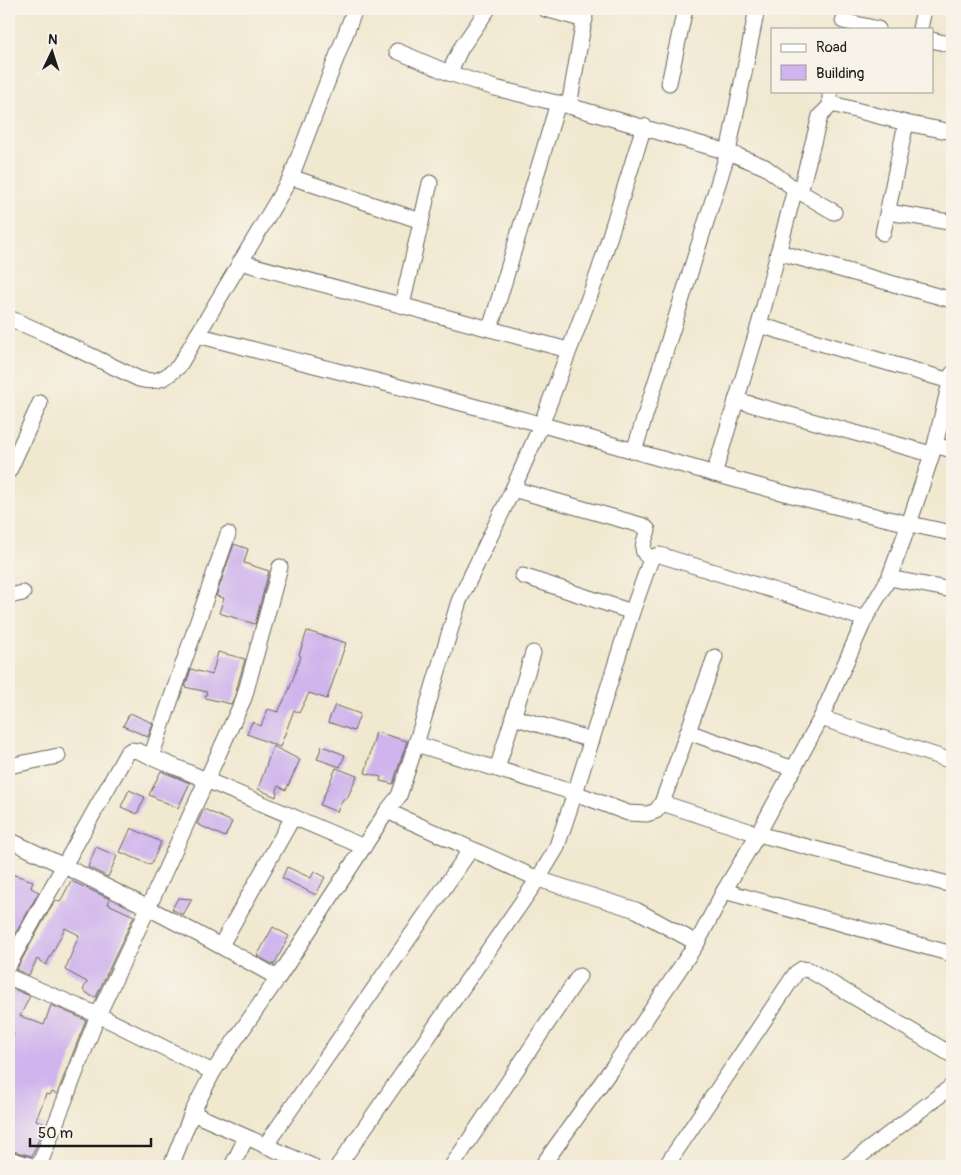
<svg xmlns="http://www.w3.org/2000/svg" width="961" height="1175" viewBox="0 0 961 1175" font-family="Pangolin,sans-serif">
  <style>
    .building { fill: #cfb4ed }
    .lines { fill: none; stroke-linecap: round; stroke-linejoin: round }
    .minor-casing { stroke: #67635b; stroke-width: 17 }
    .minor { stroke: #fff; stroke-width: 15 }
  </style>
  <rect width="100%" height="100%" fill="#f7f3e8"/>
  <filter id="ink" filterUnits="userSpaceOnUse"><feTurbulence type="fractalNoise" baseFrequency=".02" numOctaves="2"/><feDisplacementMap in="SourceGraphic" scale="10" xChannelSelector="R" yChannelSelector="G"/><feConvolveMatrix kernelMatrix="1 2 1 2 8 2 1 2 1" color-interpolation-filters="sRGB"/></filter>
  <filter id="wash" filterUnits="userSpaceOnUse"><feTurbulence type="fractalNoise" baseFrequency=".0096" numOctaves="4" result="noise"/><feDisplacementMap in="SourceGraphic" scale="20" xChannelSelector="R" yChannelSelector="G"/><feGaussianBlur stdDeviation="1.12" result="paint"/><feColorMatrix in="noise" values="0 0 0 0 0 0 0 0 0 0 0 0 0 0 0 0 0 1.4 0 .05"/><feComposite in="paint" operator="in"/></filter>
  <g filter="url(#wash)">
    <rect width="100%" height="100%" fill="#f1e8d0"/>
    <g id="blocks">
      <g class="building">
        <polygon points="234,544 248,549 244,563 269,571 255,624 219,613 224,598 216,596"/>
        <polygon points="307,631 346,643 327,699 309,693 299,713 294,710 280,747 247,734 252,722 261,726 268,709 278,712 289,690 301,656 299,655"/>
        <polygon points="218,652 245,659 235,695 231,704 205,698 207,692 185,687 191,669 212,675"/>
        <polygon points="335,705 360,714 354,731 328,722"/>
        <polygon points="130,713 153,723 148,737 123,726"/>
        <polygon points="376,732 407,741 393,784 380,781 381,777 365,773"/>
        <polygon points="273,746 300,760 286,790 278,786 276,797 258,789"/>
        <polygon points="322,746 345,755 340,767 317,759"/>
        <polygon points="336,768 357,776 347,799 343,799 337,812 320,805"/>
        <polygon points="161,771 190,783 178,808 149,795"/>
        <polygon points="129,790 145,797 137,814 121,807"/>
        <polygon points="204,809 232,822 225,837 197,824"/>
        <polygon points="131,828 161,842 151,865 120,852"/>
        <polygon points="96,847 117,856 108,877 88,867"/>
        <polygon points="287,867 311,878 314,871 325,877 316,895 282,878"/>
        <polygon points="9,873 33,881 31,888 39,892 9,945"/>
        <polygon points="71,881 110,899 108,904 134,916 96,997 91,996 83,990 87,982 65,970 79,935 65,928 46,965 37,959 29,975 16,970 55,900 60,902"/>
        <polygon points="178,898 192,899 183,915 172,909"/>
        <polygon points="273,927 289,936 274,965 257,956"/>
        <polygon points="9,987 30,996 20,1016 44,1025 51,1005 86,1020 57,1094 52,1092 50,1095 46,1094 36,1120 45,1124 32,1156 9,1150 9,1047 14,1034 11,1033 9,1037"/>
      </g>
    </g>
  </g>
  <g filter="url(#ink)">
    <use href="#blocks" fill-opacity="0" stroke="#67635b" stroke-width="1"/>
    <g class="lines">
      <defs>
        <g id="minor">
          <polyline points="545,9 585,20"/>
          <polyline points="843,21 878,29"/>
          <polyline points="920,29 924,9"/>
          <polyline points="932,40 952,45"/>
          <polyline points="397,51 449,73 495,88 569,106 728,152 765,167 795,189 834,212"/>
          <polyline points="449,73 461,48 488,9"/>
          <polyline points="669,83 685,9"/>
          <polyline points="830,91 830,100 832,104 906,123 952,132"/>
          <polyline points="569,106 586,9"/>
          <polyline points="291,177 421,221"/>
          <polyline points="800,192 820,116 832,104"/>
          <polyline points="888,212 949,222"/>
          <polyline points="883,233 906,123"/>
          <polyline points="778,252 952,300"/>
          <polyline points="240,262 568,350"/>
          <polyline points="402,305 430,183"/>
          <path d="M9 318 48 335 139 379C157 384 166 378 179 366L291 177 355 9"/>
          <polyline points="759,325 950,381"/>
          <polyline points="490,329 558,103"/>
          <path d="M197 335C312 365 428 393 543 425 678 463 814 505 952 533"/>
          <polyline points="736,400 931,454"/>
          <polyline points="935,445 952,450"/>
          <polyline points="634,451 728,152 757,9"/>
          <polyline points="9,471 40,403"/>
          <polyline points="714,474 759,325 795,189"/>
          <path d="M513 489 644 526 648 530C644 543 638 552 651 559"/>
          <polyline points="523,576 632,612"/>
          <polyline points="889,578 952,590"/>
          <polyline points="9,596 23,593"/>
          <polyline points="513,717 592,740"/>
          <polyline points="821,718 952,761"/>
          <polyline points="688,732 794,769"/>
          <polyline points="416,744 575,793 628,813 647,814 656,811 662,803 715,657"/>
          <polyline points="151,757 228,534"/>
          <polyline points="9,766 58,756"/>
          <polyline points="497,769 533,653"/>
          <polyline points="662,803 758,834 952,885"/>
          <polyline points="387,811 538,879 636,910 697,943"/>
          <path d="M9 840C100 882 190 928 278 978"/>
          <polyline points="724,891 952,954"/>
          <polyline points="221,945 293,817"/>
          <polyline points="9,964 127,753 131,750 138,751 364,847"/>
          <polyline points="9,977 98,1015 213,1072"/>
          <polyline points="192,1113 312,1166"/>
          <polyline points="265,1146 471,849"/>
          <polyline points="9,1159 32,1166"/>
          <polyline points="39,1166 98,1015 148,908 244,698 280,567"/>
          <polyline points="171,1166 192,1113 213,1072 278,978 387,811 399,796 416,744 459,601 513,489 541,425 599,271 644,126"/>
          <polyline points="232,1166 246,1138"/>
          <polyline points="338,1166 538,879 556,849 575,793 632,612 651,559 655,556 660,555 865,619"/>
          <polyline points="452,1166 579,976"/>
          <polyline points="542,1166 615,1064 697,943 724,891 758,834 821,718 865,619 889,578 909,524 935,445 952,374"/>
          <polyline points="666,1166 796,973 802,969 809,970 952,1055"/>
          <polyline points="847,1166 952,1086"/>
        </g>
      </defs>
      <use href="#minor" class="minor-casing"/>
      <use href="#minor" class="minor"/>
    </g>
  </g>
  <rect width="961" height="1175" fill="none" stroke="#f7f3e8" stroke-width="30"/>
  <rect x="771" y="28" width="162" height="65" fill="#f7f3e8" stroke="#9f9d96"/>
  <rect x="781" y="44" width="25" height="8" fill="#ffffff" stroke="#9f9d96"/>
  <text x="816" y="52" font-size="15" fill="#1c1c1c">Road</text>
  <rect x="781" y="65" width="25" height="15" fill="#cfb4ed" stroke="#9f9d96"/>
  <text x="816" y="78" font-size="15" fill="#1c1c1c">Building</text>
  <g transform="translate(52 52) rotate(4)" stroke="#f7f3e8" stroke-width="4" paint-order="stroke">
  <path d="M0-4L9 19L0 12L-9 19Z" fill="#1c1c1c"/>
  <text y="-8" font-size="14" font-weight="bold" text-anchor="middle" fill="#1c1c1c">N</text>
  </g>
  <path d="M30 1138v8h121v-8" fill="none" stroke="#1c1c1c" stroke-width="2.5"/>
  <text x="38" y="1138" font-size="15" fill="#1c1c1c" stroke="#f7f3e8" stroke-width="4" paint-order="stroke">50 m</text>
</svg>
